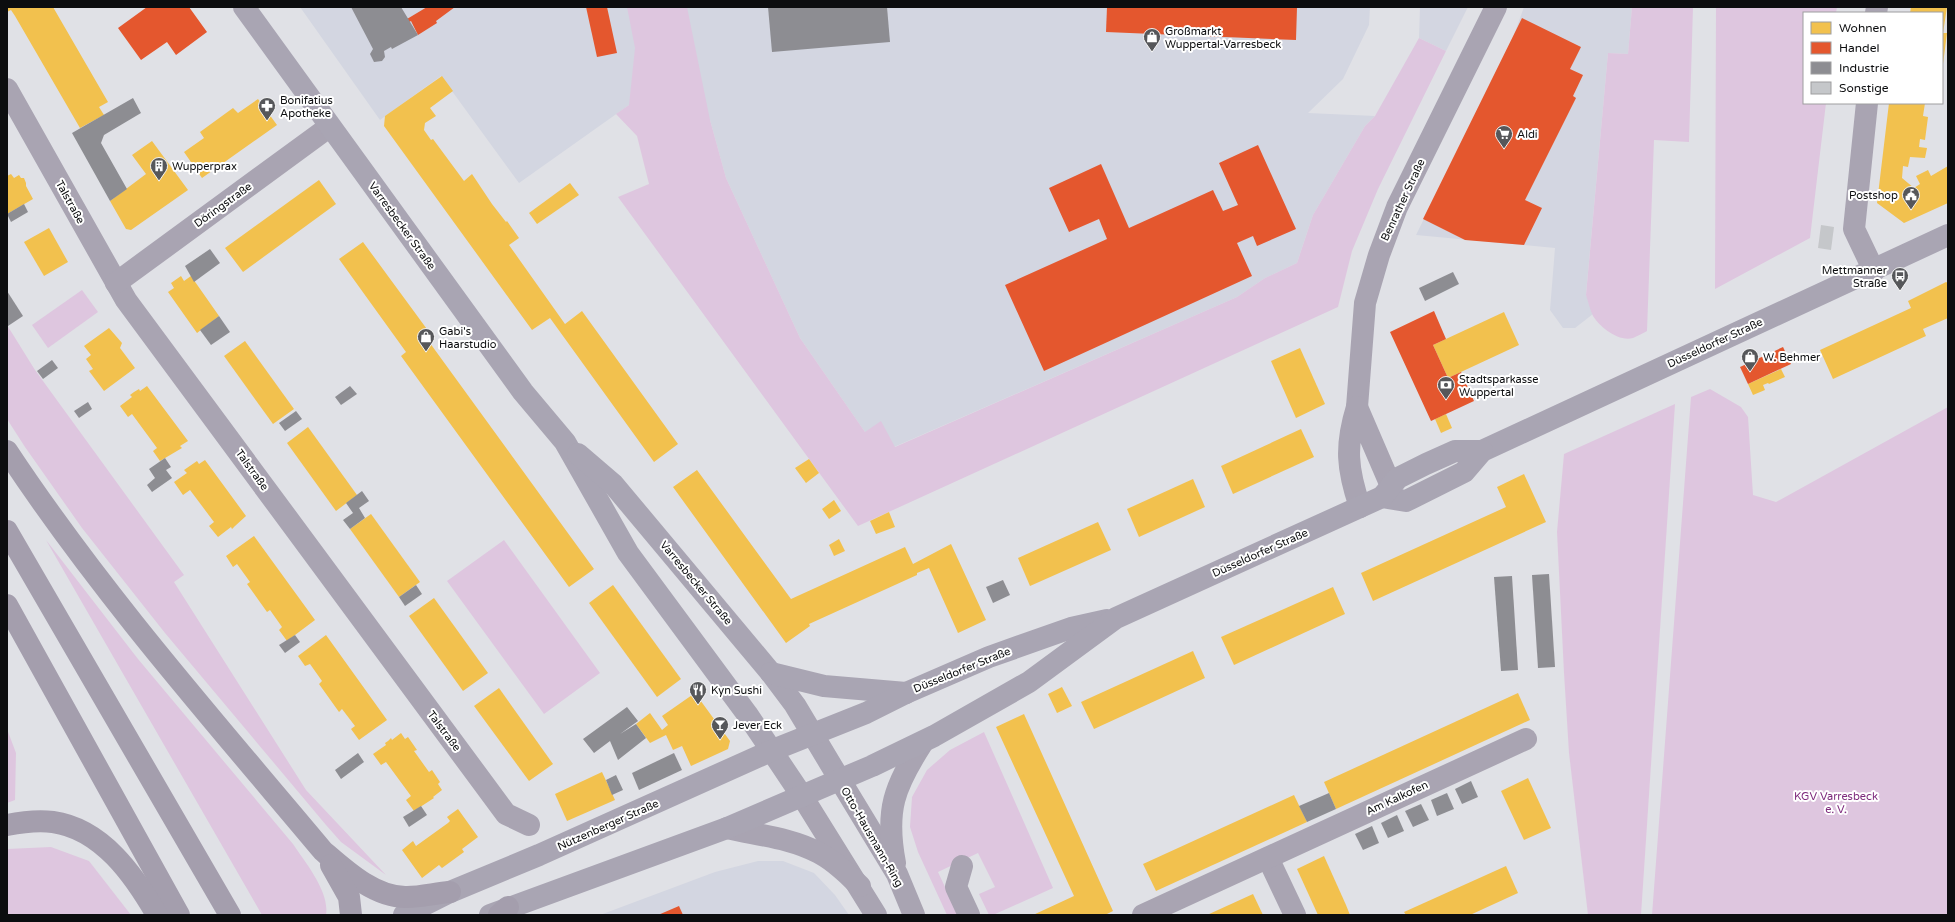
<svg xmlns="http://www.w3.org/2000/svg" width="1955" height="922" viewBox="0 0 1955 922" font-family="'Varela Round',sans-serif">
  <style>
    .built { fill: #d3d6e1 }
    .green { fill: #dec6df }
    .homes { fill: #f2c14e }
    .shops { fill: #e4572e }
    .industry { fill: #8d8d92 }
    .building { fill: #c5c7ca }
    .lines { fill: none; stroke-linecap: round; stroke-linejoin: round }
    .minor { stroke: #a9a4b2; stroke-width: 22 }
    .tertiary { stroke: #a9a4b2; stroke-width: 22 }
    .primary { stroke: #a9a5b3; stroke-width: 22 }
    .motorway { stroke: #a49ead; stroke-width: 22 }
    .labels { text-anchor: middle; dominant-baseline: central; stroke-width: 4; stroke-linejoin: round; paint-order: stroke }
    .poi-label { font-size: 11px; fill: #0c0d0f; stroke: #fff; text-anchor: start }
    .street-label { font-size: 11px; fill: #0c0d0f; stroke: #fff }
    .park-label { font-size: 11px; fill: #7e2b7d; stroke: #fff }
  </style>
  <rect width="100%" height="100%" fill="#e0e1e6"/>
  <g class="built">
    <polygon points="300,7 1370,7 1369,25 1343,79 1308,113 1375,116 1365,126 1313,215 1297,263 1265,278 1237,297 894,447 865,432 800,338 726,178 710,120 629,105 519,183 441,76 380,120"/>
    <polygon points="1420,7 1468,7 1446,51 1419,38"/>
    <polygon points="1524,7 1632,7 1628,54 1608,53 1586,294 1593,314 1575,328 1563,328 1550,310 1555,248 1416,235 1511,43"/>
    <polygon points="758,861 783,861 814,873 835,895 849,915 600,915 715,872"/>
  </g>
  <g class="green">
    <polygon points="627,7 687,7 710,120 726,178 800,338 865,432 881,421 895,447 1237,297 1265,278 1297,263 1313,215 1365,126 1375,116 1419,38 1446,51 1378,189 1352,251 1338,307 858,526 618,197 649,184 637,136 616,114 629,105 635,48"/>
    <path d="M1632 7H1693L1689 142 1654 140 1647 331C1643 333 1638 336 1633 338 1618 342 1600 327 1593 316 1590 310 1588 301 1586 295L1608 53 1628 54Z"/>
    <polygon points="1716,7 1837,7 1836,13 1804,13 1804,103 1826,103 1810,238 1715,289"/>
    <polygon points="82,290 98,312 48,348 32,325"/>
    <polygon points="7,325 35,370 184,575 174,582 306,790 386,875 341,842 326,825 165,633 82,528 25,447 7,419"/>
    <polygon points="1710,389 1741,407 1748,417 1753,495 1776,502 1948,407 1948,915 1652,915 1691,397"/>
    <polygon points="1675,404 1641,915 1588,915 1569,753 1564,673 1557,532 1564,454"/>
    <path d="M46 540 138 659 293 844C305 862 330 892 326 915H262Z"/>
    <polygon points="504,540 600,673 544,714 447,581"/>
    <polygon points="7,729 16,753 15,800 7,803"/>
    <polygon points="984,732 1053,888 993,915 989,915 979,894 995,887 978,853 938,872 958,915 947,915 918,852 910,827 912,797 927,770 950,750"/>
    <polygon points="51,847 89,861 131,915 7,915 7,849"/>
  </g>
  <g class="homes">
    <polygon points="7,7 53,7 108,102 99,107 104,115 80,128 15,16 11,10 7,12"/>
    <polygon points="1911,7 1947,7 1943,33 1947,33 1943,64 1942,13 1910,13"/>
    <polygon points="442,76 453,91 430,108 436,116 425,123 424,130 431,140 433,139 464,181 472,174 492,204 506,222 507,221 519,238 509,245 565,324 582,311 678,444 654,462 550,318 532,330 384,126 385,116"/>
    <polygon points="258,99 277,125 202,178 184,152 204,138 200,132 233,108 238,113"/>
    <polygon points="1889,103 1925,103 1923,116 1928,117 1925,140 1920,139 1919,147 1927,148 1925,158 1910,157 1908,167 1903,166 1902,178 1914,188 1920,184 1916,176 1928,170 1931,176 1948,166 1948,203 1904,223 1877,203"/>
    <polygon points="152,141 188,190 131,230 126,229 110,201 146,174 132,155"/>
    <polygon points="11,174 14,178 19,175 21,178 24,178 26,183 26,186 33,199 7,214 7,176"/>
    <polygon points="319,180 336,204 243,272 225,248"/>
    <polygon points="570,183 579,195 537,224 529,213"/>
    <polygon points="49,228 68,262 44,276 24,242"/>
    <polygon points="363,242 432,336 427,339 594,569 569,587 401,356 406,352 339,259"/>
    <polygon points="181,276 184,281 191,276 219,316 197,333 168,292 174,288 171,283"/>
    <polygon points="1946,282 1948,283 1948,318 1923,329 1926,336 1833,379 1820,350 1911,308 1908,301"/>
    <polygon points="1504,312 1519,345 1448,378 1433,345"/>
    <polygon points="109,328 122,343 120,348 135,368 104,391 89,371 93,369 86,359 91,355 84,346"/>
    <polygon points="245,341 294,409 273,424 224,356"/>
    <polygon points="1300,348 1325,404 1296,418 1271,361"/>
    <polygon points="1781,369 1785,377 1769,384 1768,383 1763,385 1765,390 1753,395 1748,384"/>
    <polygon points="147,386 188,441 180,446 182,448 160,461 153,451 157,448 132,414 128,417 120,406 132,397 130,395 134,392 139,389 140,391"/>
    <polygon points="1446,414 1452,428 1441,433 1435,419"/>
    <polygon points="308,427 357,495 336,511 287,443"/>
    <polygon points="1301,429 1314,457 1233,494 1221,466"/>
    <polygon points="809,459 819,473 806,483 795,468"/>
    <polygon points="205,460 246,516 235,526 232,529 231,527 218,537 209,526 214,522 190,490 183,495 174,482 187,473 184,470 197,461 199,464"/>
    <polygon points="697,470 791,599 905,547 913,564 951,544 986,620 958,633 929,568 917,573 917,575 809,624 810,626 786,643 673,487"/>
    <polygon points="1524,474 1546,522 1373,601 1361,573 1506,507 1497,487"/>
    <polygon points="1193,479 1205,507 1139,537 1127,509"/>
    <polygon points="834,500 841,511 829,519 822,509"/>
    <polygon points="889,512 895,527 876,534 870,521"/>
    <polygon points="371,514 420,582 399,597 350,529"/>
    <polygon points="1098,522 1111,550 1030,586 1018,558"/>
    <polygon points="254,536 315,620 287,641 279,630 282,627 270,610 267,612 247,584 250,582 237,564 233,567 226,556"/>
    <polygon points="839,539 845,551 834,556 829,545"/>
    <polygon points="613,585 681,679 657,697 589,603"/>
    <polygon points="1333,587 1345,614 1234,665 1221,637"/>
    <polygon points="434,598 488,673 463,691 409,616"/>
    <polygon points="326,635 387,720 359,740 351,729 355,726 342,709 339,712 319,684 322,681 310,664 305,666 298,656"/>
    <polygon points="1193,651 1205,678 1094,729 1081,702"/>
    <polygon points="1062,687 1072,706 1057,713 1048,694"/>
    <polygon points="499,688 553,764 529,781 474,706"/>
    <polygon points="695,693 730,741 728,749 691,766 682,746 673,750 666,735 650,743 636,724 650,713 662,730 668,725 662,716"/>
    <polygon points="1518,693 1530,720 1336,809 1324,782"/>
    <polygon points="1024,714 1113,911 1105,915 1033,915 1074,896 996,727"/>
    <polygon points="401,733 405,739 408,737 417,750 414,751 429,772 432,770 440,782 438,784 442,790 433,797 434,798 414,811 406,800 411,796 386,762 381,765 373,754 386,745 385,743 388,741 391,738 392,740"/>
    <polygon points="602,772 615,800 567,821 555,794"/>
    <polygon points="1528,778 1551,828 1524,840 1501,791"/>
    <polygon points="1294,795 1307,822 1156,891 1143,864"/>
    <polygon points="458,809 478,837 462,849 464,852 442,868 439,865 422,878 402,850 413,841 416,846 448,823 450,821 447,817"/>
    <polygon points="1324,856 1346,905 1350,915 1318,915 1297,869"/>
    <polygon points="1506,866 1518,893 1470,915 1406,915 1404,912"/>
    <polygon points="1253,894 1263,915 1207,915"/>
  </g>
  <g class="shops">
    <polygon points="147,7 189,7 207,32 176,55 167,42 141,60 118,28"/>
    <polygon points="427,7 455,7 436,21 437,23 418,35 411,21 409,22 407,19"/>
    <polygon points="586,7 607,7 617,53 597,57"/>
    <polygon points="1107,7 1297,7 1296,40 1106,32"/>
    <polygon points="1522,18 1581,47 1570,69 1583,75 1573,96 1576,98 1525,200 1542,208 1524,245 1465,240 1423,219"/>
    <polygon points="1258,145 1296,229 1257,246 1253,236 1237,243 1252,276 1044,371 1005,285 1107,239 1099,219 1069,232 1049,188 1101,164 1129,228 1213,190 1223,211 1238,205 1219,163"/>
    <polygon points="1434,311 1446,339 1433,345 1448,378 1461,372 1474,401 1431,421 1390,332"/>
    <polygon points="1783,347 1791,364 1748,384 1740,367"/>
    <polygon points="679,906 683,915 658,915"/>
  </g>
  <g class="industry">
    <polygon points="351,7 401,7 418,35 392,49 391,47 384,51 385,57 382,61 374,62 370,54 373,49"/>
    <polygon points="768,7 887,7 890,42 772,52"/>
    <polygon points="133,98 141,113 104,135 101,143 127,189 110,201 72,133"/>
    <polygon points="24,204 28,212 11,222 7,214"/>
    <polygon points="210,249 220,263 194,282 185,266"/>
    <polygon points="1453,272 1459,284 1425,301 1419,288"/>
    <polygon points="7,291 23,316 8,326 7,324"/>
    <polygon points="219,316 230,332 211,345 200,330"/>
    <polygon points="52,360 58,368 43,379 37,371"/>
    <polygon points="350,386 357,394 341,405 335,397"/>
    <polygon points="88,402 92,409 79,418 74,411"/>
    <polygon points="296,411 302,419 285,431 279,423"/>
    <polygon points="165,458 171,467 166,470 172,478 152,492 147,485 155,478 149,469"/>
    <polygon points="362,491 369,501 359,508 365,518 350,529 343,520 353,513 346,503"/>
    <polygon points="1549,574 1555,667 1538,668 1532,575"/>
    <polygon points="1512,576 1518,670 1501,671 1494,577"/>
    <polygon points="1003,580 1010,595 993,603 986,587"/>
    <polygon points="416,585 422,594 405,606 399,597"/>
    <polygon points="295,635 300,642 285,653 279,645"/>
    <polygon points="627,707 638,721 620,734 636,724 646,738 618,760 610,741 594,753 583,739"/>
    <polygon points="358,753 364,762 341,779 335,770"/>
    <polygon points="674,753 682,770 639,790 632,773"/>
    <polygon points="616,775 623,790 612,795 606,780"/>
    <polygon points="1471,781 1478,797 1462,804 1455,789"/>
    <polygon points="1329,793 1336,809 1307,822 1299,806"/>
    <polygon points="1447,793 1454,809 1437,816 1431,800"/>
    <polygon points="1421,804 1429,820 1413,827 1405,811"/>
    <polygon points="421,806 427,815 409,827 403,817"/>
    <polygon points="1397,815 1404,831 1388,838 1381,823"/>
    <polygon points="1372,826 1379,843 1363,850 1355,834"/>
  </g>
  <polygon class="building" points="1821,225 1834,227 1831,250 1818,248"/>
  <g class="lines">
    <g class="minor">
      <polyline points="1876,13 1877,7"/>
      <polyline points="7,89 126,300 506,814 529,825"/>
      <polyline points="1867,103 1854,229 1874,271"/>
      <polyline points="116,283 329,127"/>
      <polyline points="1357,407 1365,303 1379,255 1397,207 1496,7"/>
      <path d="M1360 507C1347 469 1345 446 1357 407L1391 486"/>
      <polyline points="1268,858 1295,915"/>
      <polyline points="962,866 956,887 969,915"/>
      <polyline points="1143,915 1526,739"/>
    </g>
    <g class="tertiary">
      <polyline points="840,780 897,874 914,915"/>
      <polyline points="802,796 876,915"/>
      <path d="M727 828C757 835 792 838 819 853 835 861 847 874 860 886"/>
      <path d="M895 863C885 810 894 787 923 742"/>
    </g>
    <g class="primary">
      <polyline points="244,7 523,392 565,442 628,553 747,714 802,796"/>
      <polyline points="578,454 613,484 771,673 795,705 840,780"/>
      <polyline points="1382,497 1406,501 1464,472 1482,451 1948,235"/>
      <polyline points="771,673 824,686 906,693"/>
      <polyline points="404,915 450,892 539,855 773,750 866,713 906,693 989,657 1071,628 1107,620"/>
      <polyline points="490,915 727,828 872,766 934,736 1029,682 1116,618 1382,497 1398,478 1426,464 1455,451 1482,451"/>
    </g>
    <g class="motorway">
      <path d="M7 451C101 593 214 721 323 851 345 870 375 898 407 897 421 897 436 893 450 892"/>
      <polyline points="7,531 230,915"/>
      <polyline points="7,605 179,915"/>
      <path d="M7 825C22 822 37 820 53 822 102 829 134 875 157 915"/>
      <polyline points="331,865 349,897 351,915"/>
      <polyline points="499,915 508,907"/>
    </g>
  </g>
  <defs>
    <symbol id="shop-pin" viewBox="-11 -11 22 30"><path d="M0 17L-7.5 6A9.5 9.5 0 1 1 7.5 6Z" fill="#56575a" stroke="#fff"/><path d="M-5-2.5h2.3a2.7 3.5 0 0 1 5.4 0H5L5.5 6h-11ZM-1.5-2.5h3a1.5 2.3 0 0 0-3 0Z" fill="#fff"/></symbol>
    <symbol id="pharmacy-pin" viewBox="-11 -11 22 30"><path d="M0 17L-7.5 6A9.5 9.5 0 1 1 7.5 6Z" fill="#56575a" stroke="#fff"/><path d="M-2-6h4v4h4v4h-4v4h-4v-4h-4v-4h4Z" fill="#fff"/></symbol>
    <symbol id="supermarket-pin" viewBox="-11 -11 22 30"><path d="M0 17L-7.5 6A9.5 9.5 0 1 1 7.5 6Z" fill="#56575a" stroke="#fff"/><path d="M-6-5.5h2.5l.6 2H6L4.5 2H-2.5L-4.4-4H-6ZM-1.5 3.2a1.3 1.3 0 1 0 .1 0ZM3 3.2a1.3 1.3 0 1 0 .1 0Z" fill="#fff"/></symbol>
    <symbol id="building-pin" viewBox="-11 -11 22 30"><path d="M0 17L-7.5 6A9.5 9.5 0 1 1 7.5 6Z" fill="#56575a" stroke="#fff"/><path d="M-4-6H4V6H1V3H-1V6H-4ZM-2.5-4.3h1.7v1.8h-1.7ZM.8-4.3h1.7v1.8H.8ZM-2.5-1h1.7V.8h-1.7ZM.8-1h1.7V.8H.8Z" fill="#fff"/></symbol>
    <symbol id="civic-pin" viewBox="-11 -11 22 30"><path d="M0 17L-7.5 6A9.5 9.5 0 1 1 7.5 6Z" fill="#56575a" stroke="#fff"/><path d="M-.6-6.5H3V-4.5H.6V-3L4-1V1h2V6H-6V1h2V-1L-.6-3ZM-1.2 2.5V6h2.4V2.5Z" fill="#fff"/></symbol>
    <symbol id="bus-pin" viewBox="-11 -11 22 30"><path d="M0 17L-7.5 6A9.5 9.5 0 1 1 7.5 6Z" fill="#56575a" stroke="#fff"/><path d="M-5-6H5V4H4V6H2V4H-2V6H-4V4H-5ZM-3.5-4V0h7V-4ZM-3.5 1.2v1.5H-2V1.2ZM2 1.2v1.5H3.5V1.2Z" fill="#fff"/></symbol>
    <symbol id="bank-pin" viewBox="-11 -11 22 30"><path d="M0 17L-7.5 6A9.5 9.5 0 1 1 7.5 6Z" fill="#56575a" stroke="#fff"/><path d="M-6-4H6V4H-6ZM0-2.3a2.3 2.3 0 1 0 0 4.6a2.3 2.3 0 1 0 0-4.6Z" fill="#fff"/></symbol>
    <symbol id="restaurant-pin" viewBox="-11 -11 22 30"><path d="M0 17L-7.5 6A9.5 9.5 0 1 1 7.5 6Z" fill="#56575a" stroke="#fff"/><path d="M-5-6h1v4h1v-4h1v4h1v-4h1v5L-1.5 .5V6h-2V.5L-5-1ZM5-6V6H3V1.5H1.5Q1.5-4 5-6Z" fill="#fff"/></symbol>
    <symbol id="bar-pin" viewBox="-11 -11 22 30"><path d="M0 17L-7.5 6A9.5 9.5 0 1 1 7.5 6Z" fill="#56575a" stroke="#fff"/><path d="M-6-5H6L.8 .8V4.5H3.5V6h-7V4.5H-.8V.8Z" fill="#fff"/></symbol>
  </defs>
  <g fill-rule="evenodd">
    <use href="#shop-pin" x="1142" y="27" width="20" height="27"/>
    <use href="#pharmacy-pin" x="257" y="96" width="20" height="27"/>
    <use href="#supermarket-pin" x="1494" y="124" width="20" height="27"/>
    <use href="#building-pin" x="149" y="156" width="20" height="27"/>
    <use href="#civic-pin" x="1901" y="185" width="20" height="27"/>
    <use href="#bus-pin" x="1890" y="266" width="20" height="27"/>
    <use href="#shop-pin" x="416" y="327" width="20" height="27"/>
    <use href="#shop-pin" x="1740" y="347" width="20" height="27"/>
    <use href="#bank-pin" x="1436" y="375" width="20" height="27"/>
    <use href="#restaurant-pin" x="688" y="680" width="20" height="27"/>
    <use href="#bar-pin" x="710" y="715" width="20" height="27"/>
  </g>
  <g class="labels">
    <g class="poi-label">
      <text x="1165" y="31">Großmarkt<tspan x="1165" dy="13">Wuppertal-Varresbeck</tspan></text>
      <text x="280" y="100">Bonifatius<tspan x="280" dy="13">Apotheke</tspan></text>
      <text x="1517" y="134">Aldi</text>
      <text x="172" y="166">Wupperprax</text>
      <text x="1898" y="195" text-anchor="end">Postshop</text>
      <text x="1887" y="270" text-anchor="end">Mettmanner<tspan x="1887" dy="13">Straße</tspan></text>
      <text x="439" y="331">Gabi's<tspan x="439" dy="13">Haarstudio</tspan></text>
      <text x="1763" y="357">W. Behmer</text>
      <text x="1459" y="379">Stadtsparkasse<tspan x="1459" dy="13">Wuppertal</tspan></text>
      <text x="711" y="690">Kyn Sushi</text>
      <text x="733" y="725">Jever Eck</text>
    </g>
    <g class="street-label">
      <text transform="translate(1403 200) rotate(-65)">Benrather Straße</text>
      <text transform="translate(70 202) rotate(61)">Talstraße</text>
      <text transform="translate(223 205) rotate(-36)">Döringstraße</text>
      <text transform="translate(402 226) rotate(54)">Varresbecker Straße</text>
      <text transform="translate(1715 343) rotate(-25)">Düsseldorfer Straße</text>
      <text transform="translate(252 470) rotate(54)">Talstraße</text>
      <text transform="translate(1260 553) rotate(-24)">Düsseldorfer Straße</text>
      <text transform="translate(696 583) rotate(50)">Varresbecker Straße</text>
      <text transform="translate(962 670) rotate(-22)">Düsseldorfer Straße</text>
      <text transform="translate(444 731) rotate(53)">Talstraße</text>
      <text transform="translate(1397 798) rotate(-25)">Am Kalkofen</text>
      <text transform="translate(608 825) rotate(-24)">Nützenberger Straße</text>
      <text transform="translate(872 837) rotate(60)">Otto-Hausmann-Ring</text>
    </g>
    <g class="park-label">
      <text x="1836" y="796">KGV Varresbeck<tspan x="1836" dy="13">e. V.</tspan></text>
    </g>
  </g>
  <rect width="1955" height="922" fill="none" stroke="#0c0d0f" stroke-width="16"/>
  <rect x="1803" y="12" width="140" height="92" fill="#ffffff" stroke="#9e9e9f"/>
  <rect x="1811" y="22" width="20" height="12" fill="#f2c14e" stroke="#9e9e9f"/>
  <text x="1839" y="32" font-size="12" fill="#0c0d0f">Wohnen</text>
  <rect x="1811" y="42" width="20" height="12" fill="#e4572e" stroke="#9e9e9f"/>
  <text x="1839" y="52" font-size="12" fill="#0c0d0f">Handel</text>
  <rect x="1811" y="62" width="20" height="12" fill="#8d8d92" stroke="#9e9e9f"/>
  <text x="1839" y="72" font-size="12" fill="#0c0d0f">Industrie</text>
  <rect x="1811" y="82" width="20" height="12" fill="#c5c7ca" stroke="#9e9e9f"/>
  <text x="1839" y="92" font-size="12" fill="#0c0d0f">Sonstige</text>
</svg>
